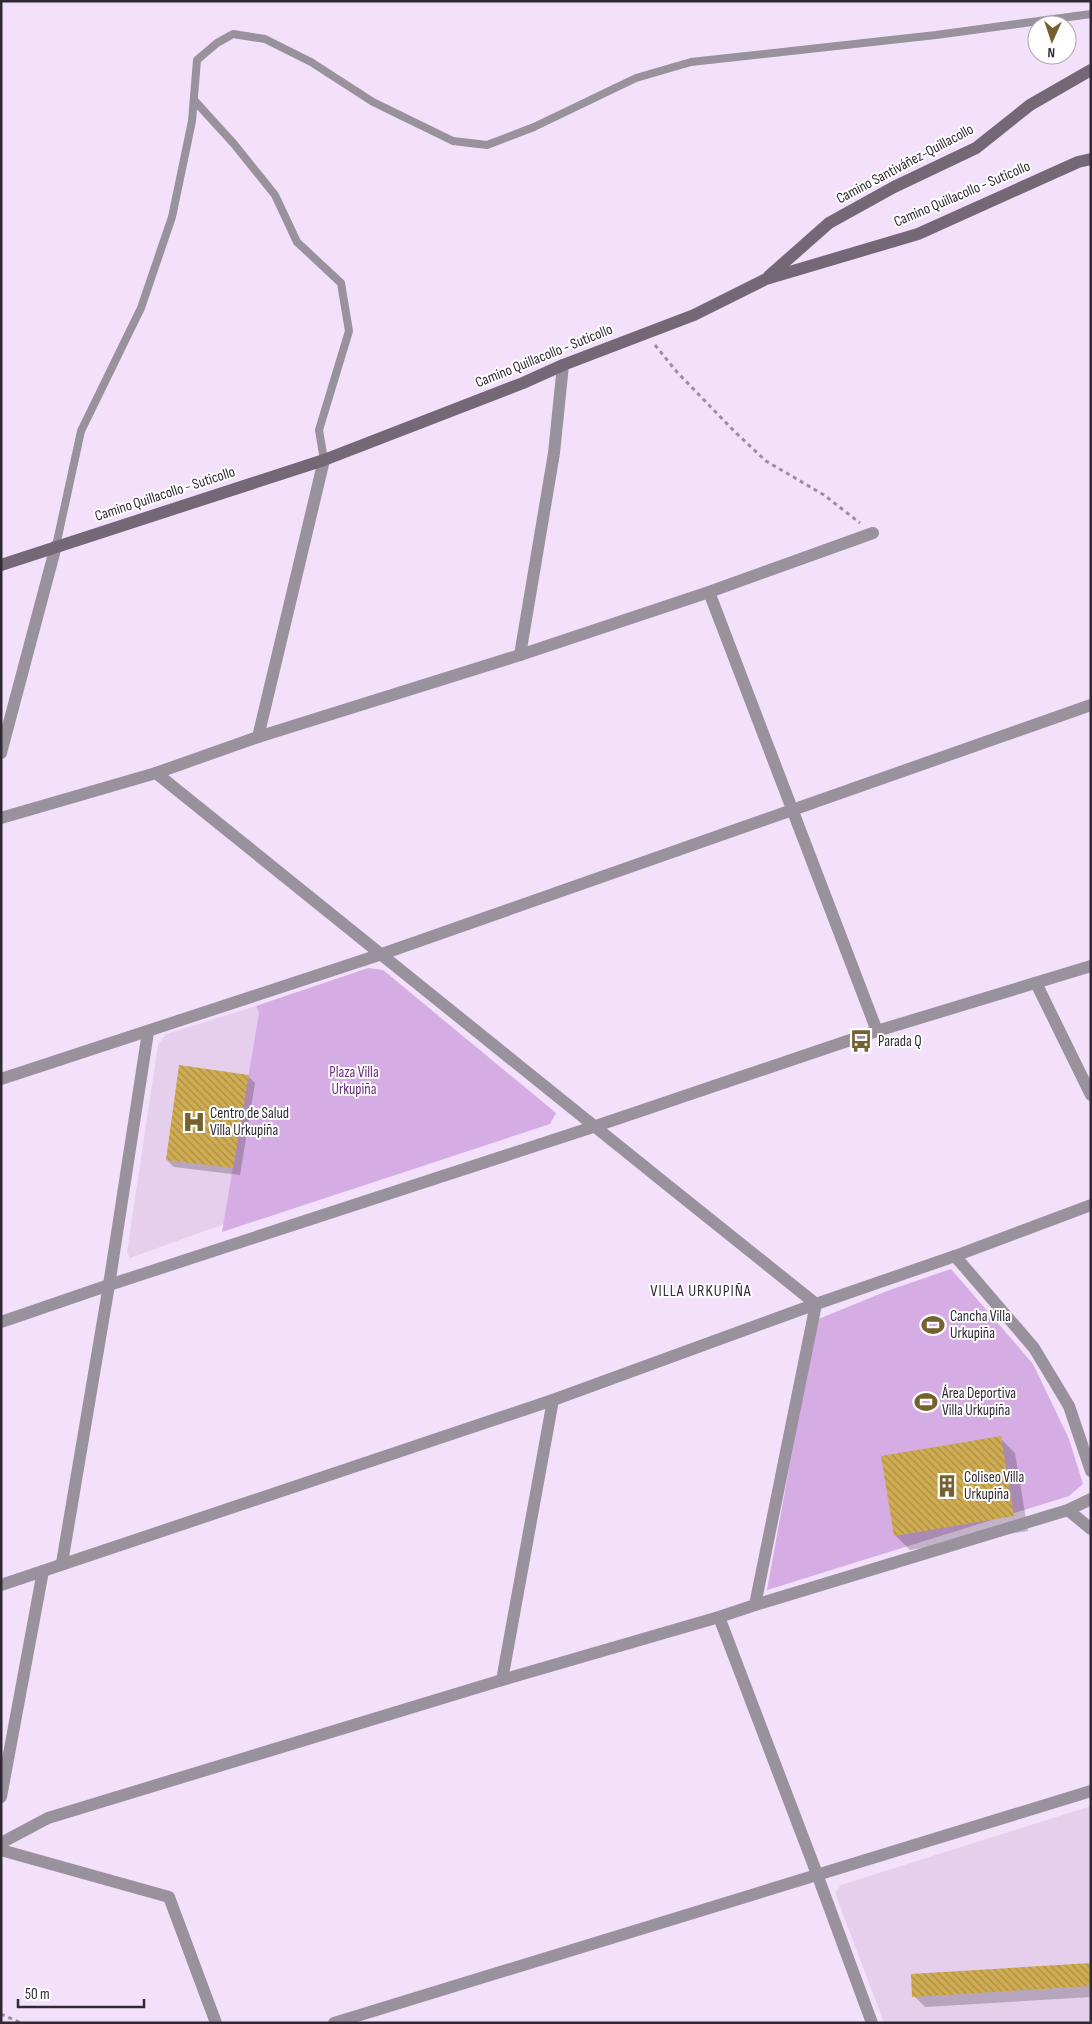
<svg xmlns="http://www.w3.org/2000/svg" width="1092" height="2024" viewBox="0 0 1092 2024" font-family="'Sofia Sans Condensed',sans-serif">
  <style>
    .built { fill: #e5cfed }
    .green { fill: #d5ace3 }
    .shadow { fill: #0003 }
    .building { fill: url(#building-back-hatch) }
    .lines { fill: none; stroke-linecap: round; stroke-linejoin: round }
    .path { stroke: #9c8ea1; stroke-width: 3; stroke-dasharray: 4 4; stroke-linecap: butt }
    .service { stroke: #99919c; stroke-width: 8 }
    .minor { stroke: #99919c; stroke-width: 12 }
    .tertiary { stroke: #99919c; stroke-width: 12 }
    .secondary { stroke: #746877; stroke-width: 12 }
    .labels { text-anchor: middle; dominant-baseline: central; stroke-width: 4; stroke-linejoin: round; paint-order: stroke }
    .street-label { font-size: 15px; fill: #312a34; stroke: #fff }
    .poi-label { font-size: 15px; fill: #312a34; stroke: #fff; text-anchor: start }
    .park-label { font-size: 15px; fill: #6c2b80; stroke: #fff }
    .neighbourhood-label { font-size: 16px; letter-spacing: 1px; fill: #312a34; stroke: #fff }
  </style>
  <defs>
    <pattern id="building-back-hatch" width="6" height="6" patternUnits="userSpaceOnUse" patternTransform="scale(1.25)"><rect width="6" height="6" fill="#d0ad53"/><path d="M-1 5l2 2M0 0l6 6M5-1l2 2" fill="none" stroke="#a98d46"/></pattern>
  </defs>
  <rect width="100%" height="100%" fill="#f3e0fa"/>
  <g class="built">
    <polygon points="256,1006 259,1013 224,1224 130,1258 127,1252 158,1045 166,1034"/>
    <polygon points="1091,1806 1091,2023 884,2023 835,1893 841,1885"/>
  </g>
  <g class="green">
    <polygon points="368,968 383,970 556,1113 550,1124 222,1232 259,1013 256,1006"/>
    <polygon points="951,1269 1033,1364 1069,1439 1083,1484 1069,1496 767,1590 816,1320 887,1291"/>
  </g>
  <g class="shadow">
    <polygon points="248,1076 255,1083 240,1175 174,1167 167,1160"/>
    <polygon points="1000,1438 1015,1453 1028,1531 910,1550 895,1535"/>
    <polygon points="1091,1964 1091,1997 925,2007 914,1996"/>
  </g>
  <g class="building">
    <polygon points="179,1065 249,1075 233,1168 166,1160"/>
    <polygon points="1001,1436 1014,1516 894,1536 881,1456"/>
    <polygon points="1091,1963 1091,1986 912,1997 911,1974"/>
  </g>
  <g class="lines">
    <g class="path">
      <polyline points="655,345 677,372 735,432 766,461 824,495 860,523"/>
      <polyline points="1,2014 21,2023"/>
    </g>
    <g class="service">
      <polyline points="194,100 234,144 275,195 297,242 341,283 349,331 319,430 324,460"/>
      <polyline points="56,546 81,431 141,308 172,217 192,121 197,60 217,43 233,34 265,39 311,62 373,102 453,141 487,145 534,127 636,78 691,62 936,35 1091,14"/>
    </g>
    <g class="minor">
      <polyline points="709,592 877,1031"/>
      <polyline points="520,655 554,453 563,365"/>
      <polyline points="258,737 520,655 709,592 873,533"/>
      <polyline points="1,753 56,546"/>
      <polyline points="1,818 156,773"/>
      <polyline points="1036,983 1091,1095"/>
      <polyline points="1,1079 382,954 1091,705"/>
      <polyline points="955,1256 1034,1348 1069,1406 1091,1471"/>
      <polyline points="1,1322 109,1285 593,1127 877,1031 1091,966"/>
      <polyline points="1068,1510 1091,1529"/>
      <polyline points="62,1563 109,1285 148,1032"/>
      <polyline points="1,1585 553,1400 816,1304 955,1256 1091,1205"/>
      <polyline points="755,1605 1068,1510 1091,1499"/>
      <polyline points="502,1680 553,1400"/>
      <polyline points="1,1797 43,1571"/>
      <polyline points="1,1843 48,1818 502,1680 719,1617"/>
      <polyline points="817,1874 872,2023"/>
    </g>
    <g class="tertiary">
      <path d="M156 773C376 949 595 1128 816 1304L755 1605 719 1617 817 1874"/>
      <polyline points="156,773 258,737 324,460"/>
      <polyline points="1,1850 169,1897 216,2023"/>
      <polyline points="334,2023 1091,1791"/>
    </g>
    <g class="secondary">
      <polyline points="769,276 829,223 894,187 976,148 1030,105 1091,70"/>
      <polyline points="1,565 324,460 523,383 563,365 694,315 766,279 918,234 1078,162 1091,159"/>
    </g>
  </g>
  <defs>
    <symbol id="bus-bare" viewBox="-9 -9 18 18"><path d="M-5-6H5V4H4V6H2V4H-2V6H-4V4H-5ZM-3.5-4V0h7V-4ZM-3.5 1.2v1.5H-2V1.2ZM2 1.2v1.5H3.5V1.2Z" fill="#756130" stroke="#fff" stroke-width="2.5" paint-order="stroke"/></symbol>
    <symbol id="hospital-bare" viewBox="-9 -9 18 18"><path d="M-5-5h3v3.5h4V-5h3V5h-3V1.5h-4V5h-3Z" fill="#756130" stroke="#fff" stroke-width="2.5" paint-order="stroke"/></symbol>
    <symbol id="stadium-bare" viewBox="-9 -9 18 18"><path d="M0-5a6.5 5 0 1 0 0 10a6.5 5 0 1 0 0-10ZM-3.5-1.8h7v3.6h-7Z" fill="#756130" stroke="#fff" stroke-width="2.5" paint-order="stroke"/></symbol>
    <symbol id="building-bare" viewBox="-9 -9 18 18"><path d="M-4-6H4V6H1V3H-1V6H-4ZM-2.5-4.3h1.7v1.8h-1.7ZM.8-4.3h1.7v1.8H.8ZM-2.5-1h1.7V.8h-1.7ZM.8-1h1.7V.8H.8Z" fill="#756130" stroke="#fff" stroke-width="2.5" paint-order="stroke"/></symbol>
  </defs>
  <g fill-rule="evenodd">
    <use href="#bus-bare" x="845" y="1025" width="32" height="32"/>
    <use href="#hospital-bare" x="178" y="1106" width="32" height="32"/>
    <use href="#stadium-bare" x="917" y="1309" width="32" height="32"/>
    <use href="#stadium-bare" x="910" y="1386" width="32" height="32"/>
    <use href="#building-bare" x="931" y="1470" width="32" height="32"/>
  </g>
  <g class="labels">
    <g class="street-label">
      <text transform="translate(905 164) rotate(-28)">Camino Santiváñez-Quillacollo</text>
      <text transform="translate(962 194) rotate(-23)">Camino Quillacollo - Suticollo</text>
      <text transform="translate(544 356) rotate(-22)">Camino Quillacollo - Suticollo</text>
      <text transform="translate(165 494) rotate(-18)">Camino Quillacollo - Suticollo</text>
    </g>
    <g class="poi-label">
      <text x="878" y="1041">Parada Q</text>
      <text x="210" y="1113">Centro de Salud<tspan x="210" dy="17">Villa Urkupiña</tspan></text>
      <text x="950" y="1316">Cancha Villa<tspan x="950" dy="17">Urkupiña</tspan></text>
      <text x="942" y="1393">Área Deportiva<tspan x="942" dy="17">Villa Urkupiña</tspan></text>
      <text x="964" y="1477">Coliseo Villa<tspan x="964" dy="17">Urkupiña</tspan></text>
    </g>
    <g class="park-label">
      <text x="354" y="1072">Plaza Villa<tspan x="354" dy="17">Urkupiña</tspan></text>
    </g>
    <g class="neighbourhood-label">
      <text x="701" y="1291">VILLA URKUPIÑA</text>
    </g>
  </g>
  <rect width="1092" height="2024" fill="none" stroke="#312a34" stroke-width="5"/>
  <g transform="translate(1052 40) rotate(183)"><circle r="24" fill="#ffffff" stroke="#adaaae"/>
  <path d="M0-4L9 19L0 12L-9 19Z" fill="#756130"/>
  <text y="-8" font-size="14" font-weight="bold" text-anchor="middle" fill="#312a34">N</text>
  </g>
  <path d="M18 1999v8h126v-8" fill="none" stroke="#312a34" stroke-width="2.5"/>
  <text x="25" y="1999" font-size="15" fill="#312a34" stroke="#ffffff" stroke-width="4" paint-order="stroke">50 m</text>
</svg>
